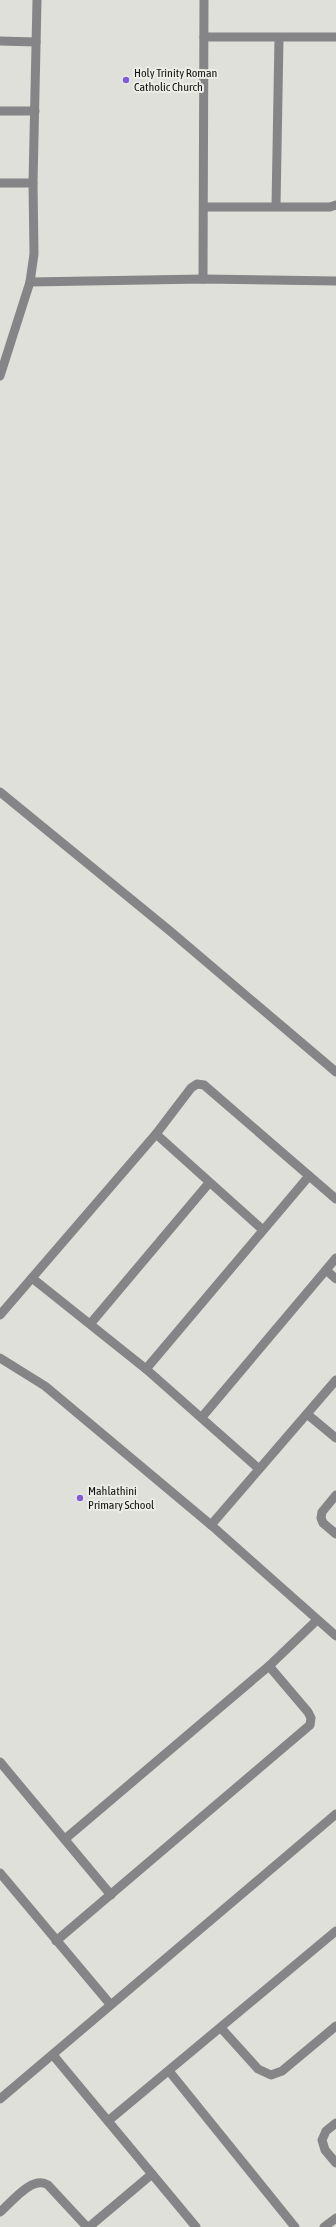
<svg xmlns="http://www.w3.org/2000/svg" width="336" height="2227" viewBox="0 0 336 2227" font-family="'Asap Condensed',sans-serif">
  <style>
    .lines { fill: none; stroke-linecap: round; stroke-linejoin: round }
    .minor { stroke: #858588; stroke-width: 9 }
    .poi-dot { fill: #825cd6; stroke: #ecede6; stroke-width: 1.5 }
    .labels { text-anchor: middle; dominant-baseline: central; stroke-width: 4; stroke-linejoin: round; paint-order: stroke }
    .poi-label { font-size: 12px; fill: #131411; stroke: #ecede6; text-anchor: start }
  </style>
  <rect width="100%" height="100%" fill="#dee0d9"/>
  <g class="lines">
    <g class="minor">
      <polyline points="204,37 336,37"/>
      <polyline points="0,41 36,42"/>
      <polyline points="0,111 35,111"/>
      <polyline points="0,183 33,183"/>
      <polyline points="276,206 279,38"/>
      <polyline points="204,207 330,207 336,205"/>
      <polyline points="203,279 204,0"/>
      <polyline points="30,282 203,279 336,281"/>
      <polyline points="0,376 30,282 34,254 33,183 37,0"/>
      <polyline points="0,792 170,931 336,1072"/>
      <polyline points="156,1134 263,1230"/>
      <polyline points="326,1270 336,1279"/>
      <polyline points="32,1278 146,1369 259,1469"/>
      <polyline points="0,1315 156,1134 191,1088 197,1084 204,1085 336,1199"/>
      <polyline points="91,1323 209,1183"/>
      <polyline points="0,1358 45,1386 211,1525 336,1636"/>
      <polyline points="146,1369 309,1176"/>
      <polyline points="307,1414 336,1438"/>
      <polyline points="202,1417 336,1258"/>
      <polyline points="336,1495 322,1512 321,1518 323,1523 336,1534"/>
      <polyline points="211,1525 336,1380"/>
      <polyline points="0,1762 111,1895"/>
      <polyline points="65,1839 269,1666 317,1620"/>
      <polyline points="0,1873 110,2004"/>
      <polyline points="56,1941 310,1725 311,1718 308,1712 269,1666"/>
      <polyline points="221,2028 258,2069 271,2075 282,2071 336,2026"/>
      <polyline points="53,2055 196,2227"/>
      <polyline points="169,2071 295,2227"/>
      <polyline points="0,2099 336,1814"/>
      <polyline points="108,2121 336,1931"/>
      <polyline points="336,2123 326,2131 322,2140 325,2150 336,2163"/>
      <path d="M0 2212C12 2202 32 2175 48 2185L87 2227"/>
      <polyline points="89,2227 152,2174"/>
      <polyline points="324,2227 336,2218"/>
    </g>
  </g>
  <g class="poi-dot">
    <circle cx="126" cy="80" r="4"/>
    <circle cx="80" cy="1498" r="4"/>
  </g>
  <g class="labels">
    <g class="poi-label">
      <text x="134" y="73">Holy Trinity Roman<tspan x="134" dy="14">Catholic Church</tspan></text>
      <text x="88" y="1491">Mahlathini<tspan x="88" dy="14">Primary School</tspan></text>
    </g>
  </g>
</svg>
